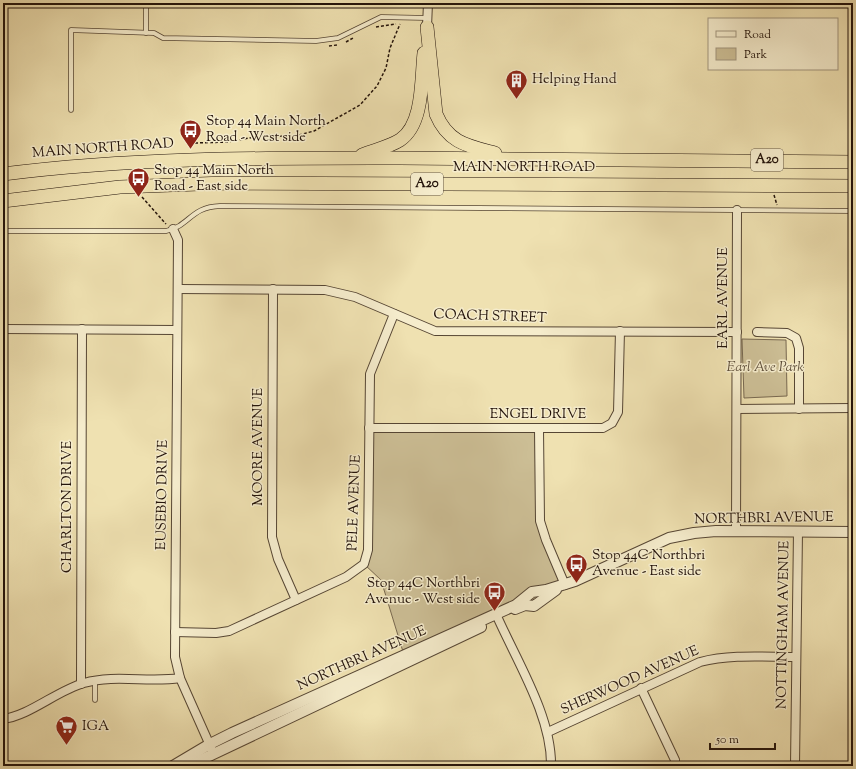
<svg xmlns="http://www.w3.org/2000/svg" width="856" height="769" viewBox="0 0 856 769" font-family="'Sorts Mill Goudy',serif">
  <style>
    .green { fill: #ccbe95; stroke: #786850 }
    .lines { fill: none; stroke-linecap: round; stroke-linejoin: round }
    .service-casing { stroke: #564634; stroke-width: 5.5 }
    .minor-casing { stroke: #564634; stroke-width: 10 }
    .tertiary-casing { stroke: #564634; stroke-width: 12 }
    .trunk-casing { stroke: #23130a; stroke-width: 14 }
    .path { stroke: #23130a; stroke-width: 1.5; stroke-dasharray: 3 2; stroke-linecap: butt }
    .service { stroke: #f5eccc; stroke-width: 4 }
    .minor { stroke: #f5eccc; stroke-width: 8 }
    .tertiary { stroke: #f5eccc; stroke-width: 10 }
    .trunk { stroke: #efe1b1; stroke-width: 13 }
    .labels { text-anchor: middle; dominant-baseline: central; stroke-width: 3; stroke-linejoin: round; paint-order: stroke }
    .shield { fill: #f5eccc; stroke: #625444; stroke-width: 1 }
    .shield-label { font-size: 13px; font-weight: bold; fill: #23130a }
    .poi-label { font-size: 14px; fill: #23130a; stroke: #f5eccc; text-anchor: start }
    .street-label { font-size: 14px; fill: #23130a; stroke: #f5eccc }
    .park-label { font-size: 14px; font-style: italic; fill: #5e4f3b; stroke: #f5eccc }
  </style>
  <rect width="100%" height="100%" fill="#efe1b1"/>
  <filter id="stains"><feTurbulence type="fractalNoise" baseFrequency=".005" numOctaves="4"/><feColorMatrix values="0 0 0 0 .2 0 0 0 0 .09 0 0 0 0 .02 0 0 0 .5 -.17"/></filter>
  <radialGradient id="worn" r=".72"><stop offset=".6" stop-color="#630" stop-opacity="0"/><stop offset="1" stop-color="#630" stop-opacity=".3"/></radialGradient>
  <g class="green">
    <polygon points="742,339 786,340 787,396 744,398"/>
    <polygon points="369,428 539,429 539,511 565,585 546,590 404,655 381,580 364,564"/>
  </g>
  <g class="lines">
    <defs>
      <g id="service">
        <polyline points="146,3 146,33"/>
        <polyline points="71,110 71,30 154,33 163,38 316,41 338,38 381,17 427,18"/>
        <path d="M3 231H166C190 226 190 207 220 206L853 211"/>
        <polyline points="95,700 95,681"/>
      </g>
      <g id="minor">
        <polyline points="427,27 428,3"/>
        <polyline points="173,229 178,240 175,657 180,678 212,750"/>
        <polyline points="178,289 325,290 355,297 435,331 737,332"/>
        <polyline points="273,289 272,537 278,559 296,600"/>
        <polyline points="3,329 177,330"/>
        <polyline points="757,332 787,333 796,338 799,348 799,409"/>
        <polyline points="737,409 853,408"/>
        <polyline points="369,428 603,428 612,423 618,412 620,331"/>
        <polyline points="539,429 540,521 546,540 565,585"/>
        <polyline points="736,531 737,210"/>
        <path d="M496 614C516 660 552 716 551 766"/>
        <polyline points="175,632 216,633 229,631 346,577 364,564 368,550 370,374 394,314"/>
        <polyline points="81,684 82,329"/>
        <polyline points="641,688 675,760"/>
        <path d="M3 719C29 716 58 690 84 683 115 674 149 683 180 678"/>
        <path d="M548 732 700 662C731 654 764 657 796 657"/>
        <polyline points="795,766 798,531"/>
      </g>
      <g id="tertiary">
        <polyline points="515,609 525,605 534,606 556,590"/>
        <polyline points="173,766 210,744 232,733 516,605 532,592 546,590 575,581 669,538 694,533 716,531 853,532"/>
        <polyline points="188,766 481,627"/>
      </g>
      <g id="trunk">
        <path d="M427 27 436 114C448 143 468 146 495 153"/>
        <path d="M362 155C374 150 389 147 400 140 424 124 421 79 424 53"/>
        <path d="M3 174C135 157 267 158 400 158 551 158 702 160 853 162"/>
        <polyline points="3,201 120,187 225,183 853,186"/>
      </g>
    </defs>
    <use href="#service" class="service-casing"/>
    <use href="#minor" class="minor-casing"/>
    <use href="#tertiary" class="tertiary-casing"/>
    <use href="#trunk" class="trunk-casing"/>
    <g class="path">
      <polyline points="376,27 396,24"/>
      <polyline points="346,42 353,38"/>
      <polyline points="329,46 337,45"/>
      <polyline points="195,143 228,142 265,135 291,137 314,131 360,105 377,86 386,68 390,48 400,24"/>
      <polyline points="774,195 777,205"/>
      <polyline points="142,197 166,224"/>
    </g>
    <use href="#service" class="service"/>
    <use href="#minor" class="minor"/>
    <use href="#tertiary" class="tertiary"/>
    <use href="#trunk" class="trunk"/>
  </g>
  <defs>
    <symbol id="building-pin" viewBox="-11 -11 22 30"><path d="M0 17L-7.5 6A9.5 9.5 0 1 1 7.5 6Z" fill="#8f2418" stroke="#f5eccc"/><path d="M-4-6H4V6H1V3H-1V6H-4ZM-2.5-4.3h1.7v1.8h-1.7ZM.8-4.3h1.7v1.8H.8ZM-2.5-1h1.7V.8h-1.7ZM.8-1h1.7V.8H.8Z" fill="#fff"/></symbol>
    <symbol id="bus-pin" viewBox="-11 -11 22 30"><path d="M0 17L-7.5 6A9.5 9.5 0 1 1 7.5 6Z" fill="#8f2418" stroke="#f5eccc"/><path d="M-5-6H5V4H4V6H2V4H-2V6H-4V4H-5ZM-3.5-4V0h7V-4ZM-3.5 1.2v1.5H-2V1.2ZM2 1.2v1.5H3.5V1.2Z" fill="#fff"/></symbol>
    <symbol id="supermarket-pin" viewBox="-11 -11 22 30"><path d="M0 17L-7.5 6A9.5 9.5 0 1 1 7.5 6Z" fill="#8f2418" stroke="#f5eccc"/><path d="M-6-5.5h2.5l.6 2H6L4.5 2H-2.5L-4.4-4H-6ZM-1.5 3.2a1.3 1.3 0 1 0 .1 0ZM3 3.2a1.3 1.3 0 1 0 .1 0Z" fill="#fff"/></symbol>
  </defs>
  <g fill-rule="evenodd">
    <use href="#building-pin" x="504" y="68" width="25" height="34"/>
    <use href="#bus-pin" x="178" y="118" width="25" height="34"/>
    <use href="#bus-pin" x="126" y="166" width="25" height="34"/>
    <use href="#bus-pin" x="564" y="552" width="25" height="34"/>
    <use href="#bus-pin" x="482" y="580" width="25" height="34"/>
    <use href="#supermarket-pin" x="54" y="714" width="25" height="34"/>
  </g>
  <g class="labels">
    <g class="shield">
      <rect x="751" y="149" width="32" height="22" rx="3"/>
      <rect x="411" y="173" width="32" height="22" rx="3"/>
    </g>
    <g class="shield-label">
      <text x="767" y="160">A20</text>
      <text x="427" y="184">A20</text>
    </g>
    <g class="poi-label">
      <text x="532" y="80">Helping Hand</text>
      <text x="206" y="122">Stop 44 Main North<tspan x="206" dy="16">Road - West side</tspan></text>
      <text x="154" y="171">Stop 44 Main North<tspan x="154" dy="16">Road - East side</tspan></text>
      <text x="592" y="556">Stop 44C Northbri<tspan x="592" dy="16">Avenue - East side</tspan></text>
      <text x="480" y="584" text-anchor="end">Stop 44C Northbri<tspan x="480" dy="16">Avenue - West side</tspan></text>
      <text x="82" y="727">IGA</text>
    </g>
    <g class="street-label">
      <text transform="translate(103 149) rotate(-4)">MAIN NORTH ROAD</text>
      <text x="524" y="168">MAIN NORTH ROAD</text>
      <text transform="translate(724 298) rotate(-90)">EARL AVENUE</text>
      <text transform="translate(490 317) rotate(2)">COACH STREET</text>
      <text x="538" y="415">ENGEL DRIVE</text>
      <text transform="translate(259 447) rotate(-90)">MOORE AVENUE</text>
      <text transform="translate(163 495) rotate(-89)">EUSEBIO DRIVE</text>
      <text transform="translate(355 503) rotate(-88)">PELE AVENUE</text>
      <text transform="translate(68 507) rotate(-90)">CHARLTON DRIVE</text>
      <text transform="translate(764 519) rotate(-1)">NORTHBRI AVENUE</text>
      <text transform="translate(784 625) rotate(-89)">NOTTINGHAM AVENUE</text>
      <text transform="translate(362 659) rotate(-24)">NORTHBRI AVENUE</text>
      <text transform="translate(630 681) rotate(-24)">SHERWOOD AVENUE</text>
    </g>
    <g class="park-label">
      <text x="765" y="368">Earl Ave Park</text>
    </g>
  </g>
  <rect width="856" height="769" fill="none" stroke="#efe1b1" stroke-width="16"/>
  <rect x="4" y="4" width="848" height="761" fill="none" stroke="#23130a" stroke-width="2"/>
  <rect x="8" y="8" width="840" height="753" fill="none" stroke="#23130a"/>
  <rect x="708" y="18" width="130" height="52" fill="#f5eccc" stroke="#a1957e"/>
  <rect x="716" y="31" width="20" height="6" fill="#f5eccc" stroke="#a1957e"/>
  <text x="744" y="38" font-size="12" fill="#23130a">Road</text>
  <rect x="716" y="48" width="20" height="12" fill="#ccbe95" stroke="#a1957e"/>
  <text x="744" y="58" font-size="12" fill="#23130a">Park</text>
  <path d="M710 743v6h65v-6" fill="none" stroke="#23130a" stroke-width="2"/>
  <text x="716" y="743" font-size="12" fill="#23130a" stroke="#f5eccc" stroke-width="3" paint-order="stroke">50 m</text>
  <rect width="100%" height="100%" filter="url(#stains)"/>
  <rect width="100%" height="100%" fill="url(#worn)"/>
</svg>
